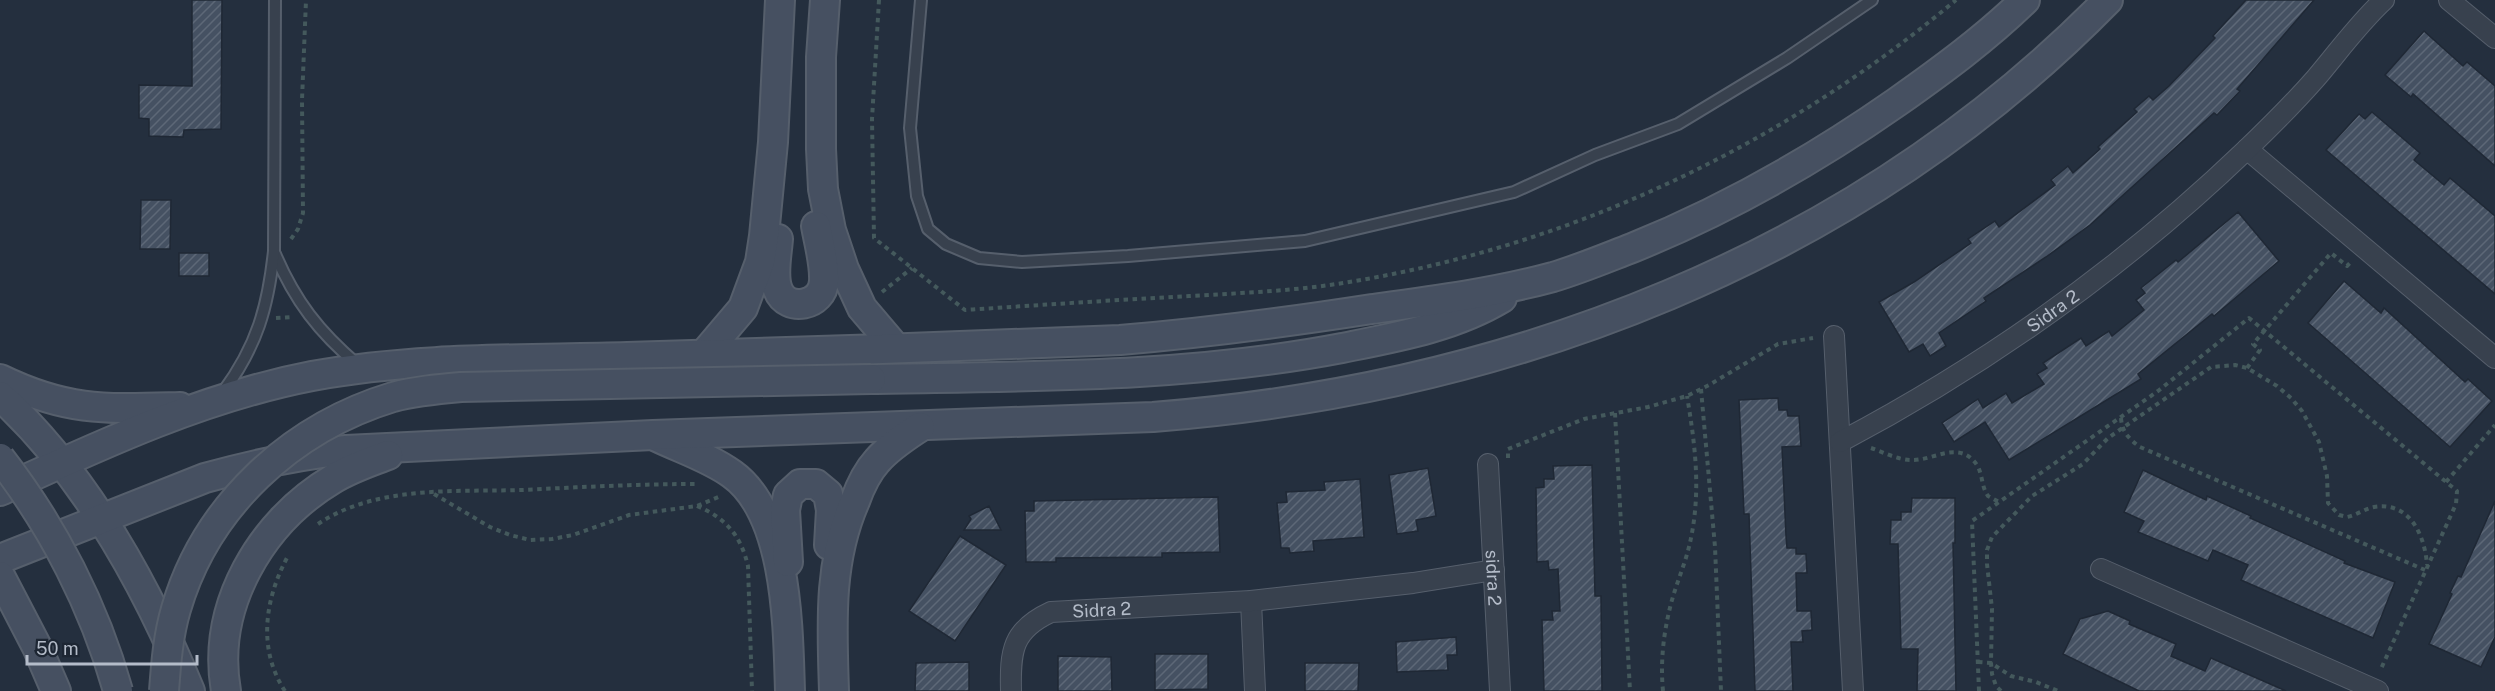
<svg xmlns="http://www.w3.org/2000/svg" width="2495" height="691" viewBox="0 0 2495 691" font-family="'Public Sans',sans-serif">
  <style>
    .building { fill: url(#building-hatch); stroke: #1f2835; stroke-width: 1.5 }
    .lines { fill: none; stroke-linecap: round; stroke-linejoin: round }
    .lane-casing { stroke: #565f6c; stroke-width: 14 }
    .street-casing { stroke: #565f6c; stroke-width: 22 }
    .secondary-casing { stroke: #565f6c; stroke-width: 32 }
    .path { stroke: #44595c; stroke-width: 4; stroke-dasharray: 4.5 4.5; stroke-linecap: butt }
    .lane { stroke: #38414e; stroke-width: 10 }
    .street { stroke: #38414e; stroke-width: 20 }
    .secondary { stroke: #465061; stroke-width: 28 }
    .secondary-bridge-casing { stroke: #565f6c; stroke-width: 32; stroke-linecap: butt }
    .secondary-bridge { stroke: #465061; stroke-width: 28 }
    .labels { text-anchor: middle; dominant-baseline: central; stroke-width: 4.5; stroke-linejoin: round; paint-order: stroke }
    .street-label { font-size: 18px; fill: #b4bcc9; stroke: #1d2633 }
  </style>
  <defs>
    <pattern id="building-hatch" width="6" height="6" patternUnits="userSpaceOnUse" patternTransform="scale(1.5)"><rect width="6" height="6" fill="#455162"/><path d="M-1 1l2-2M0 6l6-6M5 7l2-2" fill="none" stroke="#5d6877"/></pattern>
  </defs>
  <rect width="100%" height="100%" fill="#242f3e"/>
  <g class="building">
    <polygon points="192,0 222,0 221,129 184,130 183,137 149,136 149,119 139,118 139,85 192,86"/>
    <polygon points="2246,0 2314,0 2237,89 2240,91 2217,115 2214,113 2090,225 2046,257 1984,298 1986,301 1939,333 1946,346 1930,356 1923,344 1909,352 1879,302 1914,282 1971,243 1968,239 1995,221 1999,227 2055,185 2051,180 2068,166 2073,173 2100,149 2098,147 2137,112 2134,109 2149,96 2153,100 2169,86 2215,38 2213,36"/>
    <polygon points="2424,31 2463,66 2467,62 2495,86 2495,166 2413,94 2411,97 2385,75"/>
    <polygon points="2372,112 2420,153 2414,160 2444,185 2450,178 2495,216 2495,294 2326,150 2359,114 2365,119"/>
    <polygon points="141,200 171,200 170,249 140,249"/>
    <polygon points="2238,212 2279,261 2214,316 2212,314 2138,374 2141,379 2009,460 1985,422 1954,442 1942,423 1978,399 1983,408 2006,393 2012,403 2044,384 2037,374 2047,368 2043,363 2081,338 2086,346 2109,331 2112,336 2144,310 2136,300 2145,293 2141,288 2176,260 2178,262"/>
    <rect x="179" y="253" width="30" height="23"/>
    <polygon points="2344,281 2381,313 2384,308 2465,382 2468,379 2492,401 2450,447 2308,323"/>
    <polygon points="1778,398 1779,410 1787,410 1788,416 1799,416 1801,446 1782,447 1786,536 1787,548 1796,548 1796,554 1806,554 1807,573 1796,573 1797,611 1811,611 1812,630 1802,631 1803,642 1791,642 1793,691 1755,691 1749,514 1744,514 1739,400"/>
    <polygon points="1592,465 1595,596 1601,596 1602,691 1544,691 1542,620 1553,620 1552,611 1560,611 1558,569 1549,570 1548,561 1537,562 1536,488 1544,487 1544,479 1554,479 1553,466"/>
    <polygon points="1428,468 1436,516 1416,520 1418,531 1397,534 1389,475"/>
    <polygon points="2143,470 2206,500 2207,496 2251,516 2250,518 2345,561 2344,563 2395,582 2373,638 2241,580 2248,565 2213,550 2208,561 2138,532 2144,521 2124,512"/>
    <polygon points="1360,479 1364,537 1313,541 1314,551 1290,553 1289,548 1281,548 1277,503 1287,502 1286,492 1325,490 1324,482"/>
    <polygon points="1218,497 1220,552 1162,553 1162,557 1056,558 1056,562 1026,562 1025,511 1034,511 1034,501"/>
    <polygon points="1912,498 1955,498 1955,543 1953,543 1956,691 1917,691 1918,649 1901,649 1898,544 1890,544 1891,520 1901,520 1901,512 1911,512"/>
    <polygon points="2495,501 2495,637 2481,667 2429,644 2452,594 2450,593 2458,576 2461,577"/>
    <polygon points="989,506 1001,530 964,530 971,519 969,516"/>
    <polygon points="960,536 1006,565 955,641 909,611"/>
    <polygon points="2108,611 2130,621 2129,624 2176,644 2171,656 2205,671 2211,658 2286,691 2139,691 2063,654 2080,619"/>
    <polygon points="1456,637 1457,655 1447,655 1448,670 1397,672 1396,642"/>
    <polygon points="1155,654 1208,654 1208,689 1155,690"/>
    <polygon points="1058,656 1111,657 1112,691 1058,691"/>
    <polygon points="969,662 969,691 915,691 916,663"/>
    <polygon points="1305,663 1359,663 1358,691 1305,691"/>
  </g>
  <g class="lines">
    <defs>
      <g id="lane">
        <polyline points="921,0 910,128 917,196 928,229 946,244 979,258 1022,262 1128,256 1305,241 1514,192 1595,155 1678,124 1787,58 1872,0"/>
        <path d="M275 254C295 301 319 332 358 365"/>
        <path d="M223 392C257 346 268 307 274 251L275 0"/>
      </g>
      <g id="street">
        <polyline points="2449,0 2495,38"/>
        <polyline points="2247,149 2495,358"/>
        <polyline points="1834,336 1853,691"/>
        <path id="s1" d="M1840 442C1988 364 2125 266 2246 150 2270 127 2294 103 2316 78 2338 52 2359 23 2384 0"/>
        <path id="s2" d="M1488 464 1500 691"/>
        <polyline points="2101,569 2378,691"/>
        <polyline points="1251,601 1255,691"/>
        <path id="s3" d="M1011 691C1010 651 1012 630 1051 612L1251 601 1413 583 1494 570"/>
      </g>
      <g id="secondary">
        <polyline points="825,0 821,57 821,149 823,189 831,230 844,269 862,308 896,348"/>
        <path d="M778 239C777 254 772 276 778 290 787 313 823 306 824 281 825 264 819 243 816 226"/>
        <polyline points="704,354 743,308 760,262 764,236 773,142 780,0"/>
        <path d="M0 379C68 412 107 409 180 407"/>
        <path d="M871 379C1029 376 1186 378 1342 348 1397 337 1454 327 1502 298"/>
        <path d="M0 396C86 475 146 584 190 691"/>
        <path d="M657 437C682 449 710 458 732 474 788 514 788 629 790 691"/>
        <path d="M0 491C100 445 203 397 312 376 415 357 523 360 627 357 791 352 956 347 1120 340 1205 333 1288 322 1372 309 1432 301 1494 293 1553 277 1580 269 1606 258 1632 248 1726 210 1814 160 1897 102 1941 71 1986 38 2025 0"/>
        <path d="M0 559 205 478C251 465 298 455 346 450L653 435 1153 417C1509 389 1855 258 2108 0"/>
        <polyline points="788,562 785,510 788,495 800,484 816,484 828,494 831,510 829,545"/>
        <polyline points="0,576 37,647 56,691"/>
        <path d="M226 691C211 606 261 522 333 479 351 468 370 462 388 455"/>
        <path d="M834 691C832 626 828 562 855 501 860 487 867 472 877 461 889 447 905 437 920 427"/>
      </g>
    </defs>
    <use href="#lane" class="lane-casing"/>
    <use href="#street" class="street-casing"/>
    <use href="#secondary" class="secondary-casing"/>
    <g class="path">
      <path d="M879 0 872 119 874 238 965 310C1040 305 1115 300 1189 296 1241 293 1293 291 1343 283 1570 247 1780 147 1956 0"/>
      <polyline points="291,239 298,229 303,213 302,100 306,0"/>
      <polyline points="882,292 912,268"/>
      <polyline points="276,318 293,317"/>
      <polyline points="2247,368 2260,350 2253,344 2331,253 2347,266 2351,262"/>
      <polyline points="1701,389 1715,547 1721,691"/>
      <polyline points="1615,413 1630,691"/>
      <path d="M2121 418C2122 432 2129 439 2140 447L2425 570"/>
      <path d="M1871 448C1883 452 1898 460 1911 460 1934 461 1959 439 1977 465 1983 475 1981 486 1988 496L1999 502"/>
      <polyline points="1508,458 1508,449 1584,419 1648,407 1687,396 1709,385 1778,344 1813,338"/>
      <polyline points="2446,482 2495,425"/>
      <polyline points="434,494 490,527 510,535 530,540 552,539 573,535 629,515 697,506 721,496"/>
      <path d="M697 506C726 518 741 536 748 566L752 691"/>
      <path d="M318 524C376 485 456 492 523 490 581 487 639 484 697 484"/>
      <polyline points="1978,662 1991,663 2011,676 2036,682 2058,691"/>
      <path d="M285 691C257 649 265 598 288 556"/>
      <path d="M1663 691C1660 660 1664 629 1672 600 1678 579 1687 559 1691 538 1701 489 1695 444 1687 396"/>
      <polyline points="1979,691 1972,521 2158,391 2249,318 2457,491 2456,504 2380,671"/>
      <path d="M2001 691 1996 686 1992 674 1991 663 1992 609 1987 564V550L1992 537 2032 496 2083 464 2108 438 2211 367 2235 365 2247 368 2277 386 2291 398 2302 411 2319 442 2327 476 2328 503 2339 515 2347 517C2357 515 2364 509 2374 507 2410 501 2425 536 2427 565"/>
    </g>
    <use href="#lane" class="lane"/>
    <use href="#street" class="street"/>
    <use href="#secondary" class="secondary"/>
    <defs>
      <g id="secondary-bridge">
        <path d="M0 458C53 526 95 608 118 691"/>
        <path d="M164 691C166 664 168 636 176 609 206 506 291 428 393 397 415 391 438 389 461 387L871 379"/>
      </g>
    </defs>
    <use href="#secondary-bridge" class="secondary-bridge-casing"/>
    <use href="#secondary-bridge" class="secondary-bridge"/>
  </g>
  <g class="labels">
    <g class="street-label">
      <text stroke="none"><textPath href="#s1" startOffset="250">Sidra 2</textPath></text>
      <text stroke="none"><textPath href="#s2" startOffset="114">sidra 2</textPath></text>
      <text stroke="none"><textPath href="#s3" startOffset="147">Sidra 2</textPath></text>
    </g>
  </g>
  <path d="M27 655v9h170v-9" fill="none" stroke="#b4bcc9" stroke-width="3"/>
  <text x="36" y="655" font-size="18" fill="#b4bcc9" stroke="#1d2633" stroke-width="4.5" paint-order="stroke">50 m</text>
</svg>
